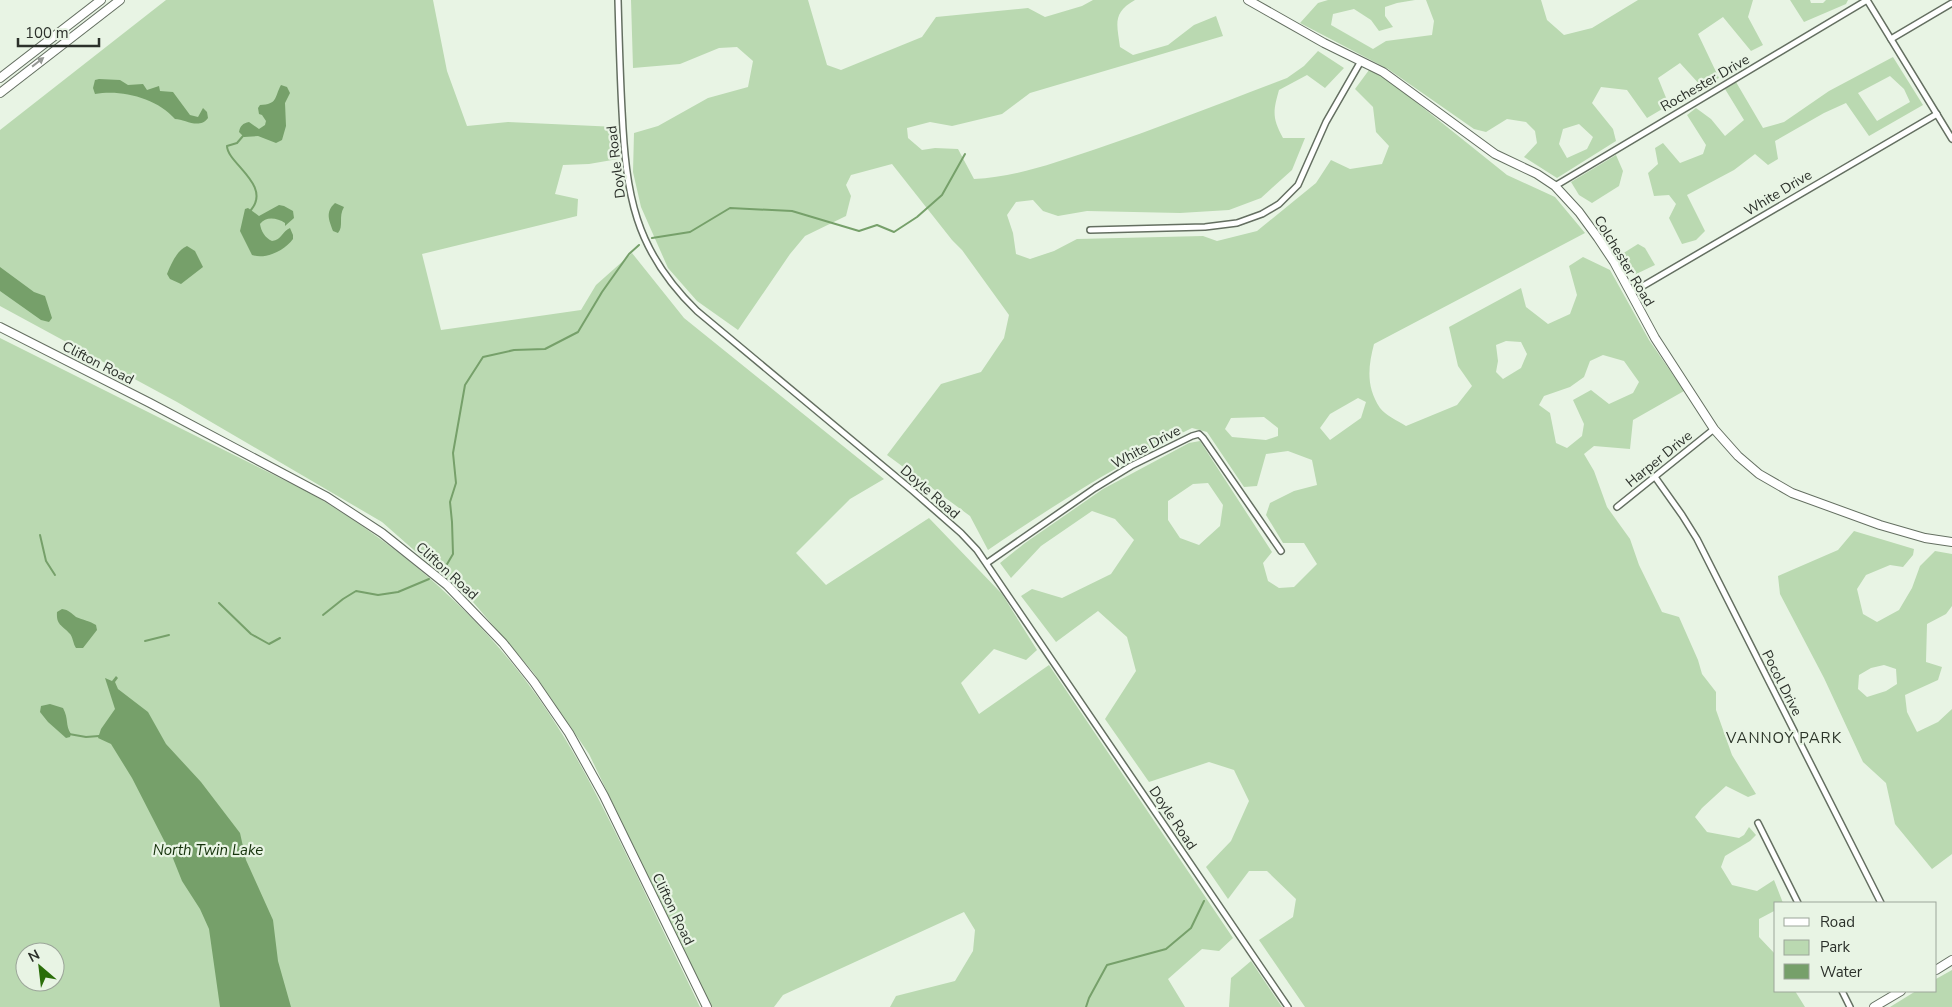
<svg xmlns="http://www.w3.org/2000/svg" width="1952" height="1007" viewBox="0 0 1952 1007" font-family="'Nunito Sans',sans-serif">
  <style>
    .green { fill: #bad9b1; fill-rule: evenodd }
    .water { fill: #76a06a }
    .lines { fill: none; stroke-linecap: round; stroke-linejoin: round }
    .stream { stroke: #76a06a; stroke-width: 2 }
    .street-casing { stroke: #646f61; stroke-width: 8 }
    .secondary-casing { stroke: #646f61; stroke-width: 10 }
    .street { stroke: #fff; stroke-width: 5 }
    .secondary { stroke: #fff; stroke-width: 8 }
    .oneway { fill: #959894 }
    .labels { text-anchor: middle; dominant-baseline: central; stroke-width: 4.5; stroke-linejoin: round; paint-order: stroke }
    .street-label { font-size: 14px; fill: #2b302a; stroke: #e8f4e4 }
    .neighbourhood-label { font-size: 15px; letter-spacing: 1px; fill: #2b3428; stroke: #e8f4e4 }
    .water-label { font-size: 15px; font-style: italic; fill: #15320b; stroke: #e8f4e4 }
  </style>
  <rect width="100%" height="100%" fill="#e8f4e4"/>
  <g class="green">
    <polygon points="166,0 433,0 447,71 467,126 508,122 617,127 618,159 589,164 563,165 555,194 578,199 577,216 422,254 441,330 581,310 596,285 632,253 684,318 884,479 850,499 796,553 826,585 929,518 1002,594 1037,650 1026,660 994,649 961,683 979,714 1049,665 1233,938 1219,951 1202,949 1168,979 1185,1007 890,1007 896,996 955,981 973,951 975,930 964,912 783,995 774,1007 711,1007 589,754 533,672 473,602 382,522 177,402 0,306 0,130"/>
    <path d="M631 0H808L827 65 841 70 922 37 936 17 1028 8 1045 17 1082 6 1093 0H1135C1112 13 1117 24 1120 47L1133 55 1168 45 1194 25 1216 16 1223 36 1030 93 1002 114 952 126 930 122 907 128 908 138 922 150 935 148 958 149 974 179C1016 177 1057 162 1096 149 1161 127 1224 102 1287 78L1304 66 1318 51 1344 68 1325 88 1307 75 1279 90C1273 111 1272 118 1283 138H1305L1292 170 1261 198 1229 210 1180 213 1087 211 1058 216 1043 211 1033 200 1016 202 1007 215 1013 233 1016 254 1030 259 1054 251 1077 239 1203 236 1217 241 1257 231 1316 183 1331 160 1350 169 1382 164 1389 146 1376 132 1373 107 1355 89 1369 70 1391 82 1507 175 1555 197 1585 233 1374 344C1368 367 1366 387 1380 408 1385 415 1398 421 1406 426L1457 405 1472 386 1458 366 1449 327 1521 288 1526 307 1548 324 1570 314 1577 295 1569 266 1583 257 1610 270 1649 340 1684 391 1633 420 1630 449 1594 446 1584 454 1594 471 1607 507 1630 539 1639 565 1662 612 1679 617 1698 660 1702 674 1716 692V710L1732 755 1756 794 1748 797 1726 786 1702 808 1695 817 1707 832 1739 838 1744 835 1749 827 1756 835 1750 841 1725 856 1721 867 1732 885 1757 891 1774 880 1783 903H1776V910L1759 919V937L1776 955V991H1795L1805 1007H1305L1259 940 1293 917 1296 899 1267 871H1249L1228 899 1206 867 1231 841 1249 801 1234 770 1209 762 1149 782 1105 719 1136 671 1127 637 1098 611 1056 642 1021 596 1032 589 1062 598 1111 574 1134 540 1115 519 1092 511 1041 546 1011 578 1000 563 1025 543 1103 489 1189 443 1200 441 1272 552 1263 563 1268 581 1279 588 1294 587 1317 564 1304 543H1283L1266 515 1270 503 1294 491 1317 485 1312 460 1288 451 1266 454 1257 486 1244 487 1207 432 1192 428C1120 463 1054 505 988 550L970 516 887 455 941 384 981 372 1004 338 1009 315 962 250 952 240 892 164 851 175 846 185 851 196 846 216 805 236 790 254 738 330 697 301 668 268 641 207 633 172 634 133 658 126 708 98 748 87 753 61 737 47 719 48 680 64 633 68ZM1506 341 1521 342 1527 354 1521 368 1503 379 1496 372 1498 361 1496 345ZM1603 355 1624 361 1639 382 1633 393 1609 404 1591 390 1573 400 1584 424 1582 436 1567 448 1556 443 1550 413 1539 405 1544 396 1570 387 1584 377 1590 361ZM1358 398 1366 402 1361 418 1330 440 1320 428 1330 414ZM1264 417 1278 428V436L1266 440 1232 437 1225 429 1231 418ZM1208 483 1223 505 1220 526 1199 545 1180 538 1168 520V501L1193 484Z"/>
    <path d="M1328 0H1415L1397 3 1385 7V16L1393 27 1379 31 1371 20 1354 9 1333 14 1331 25 1373 49 1386 41 1432 35 1434 21 1426 0H1541L1547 20 1564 35 1592 28 1638 0H1753L1748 17 1763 45 1751 51 1723 17 1698 34 1719 78 1701 86 1680 63 1658 78 1669 105 1647 118 1627 90 1601 87 1592 103 1613 129 1616 141 1557 178 1524 157 1537 143 1535 131 1526 122 1507 119 1486 132 1474 129 1388 69 1300 23 1318 3ZM1579 124 1593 137 1587 149 1567 158 1559 144 1563 129Z"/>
    <polygon points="1790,0 1810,0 1811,3 1823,3 1826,0 1848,0 1846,4 1804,22"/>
    <path d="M1893 57 1923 105 1869 136 1846 103 1824 113 1775 141 1778 159 1768 165 1755 154 1734 170 1687 195 1705 231 1696 240 1682 244 1669 218 1676 204 1669 195 1654 196 1648 173 1658 164 1655 148 1663 143 1680 163 1703 154 1706 145 1687 115 1696 108 1711 119 1725 136 1744 120 1725 89 1736 82 1763 128 1784 122 1829 91ZM1890 76 1904 89 1910 102 1877 121 1858 93Z"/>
    <polygon points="1616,155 1623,171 1619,186 1592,203 1579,195 1571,182"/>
    <polygon points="1638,244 1645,248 1655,265 1634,275 1622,254"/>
    <path d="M0 338 310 493C413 553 502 634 564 737 591 781 613 828 636 874 657 919 679 963 700 1007H0ZM25 952H55V982H25Z"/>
    <path d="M1854 531 1914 549 1913 555 1903 567 1890 565 1866 575 1857 589 1863 614 1877 622 1899 610 1912 588 1920 566 1935 551 1952 554V606L1946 614 1927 624 1926 662 1942 667 1938 680 1905 695 1907 712 1917 732 1938 722 1952 709V854L1932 869 1895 824 1886 783 1863 762 1824 678 1780 594 1778 576 1838 550ZM1884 665 1896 669 1897 684 1886 691 1867 697 1858 689 1859 675 1871 668Z"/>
    <polygon points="1251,961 1282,1007 1229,1007 1231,978"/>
    <polygon points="1952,970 1952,1007 1890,1007 1916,991 1936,991 1936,979"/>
  </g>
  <g class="water">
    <path d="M99 79 120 80 128 85 143 84 147 90 159 86 160 91 173 92 190 115 198 117 203 108 207 112 208 118C199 130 185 119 175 119 157 98 121 89 95 94L93 88 95 80Z"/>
    <path d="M281 85 287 87 290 93 285 103 286 126 282 140 276 143 258 136 244 137 239 132C240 126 243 123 249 122L259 129 265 125 266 121 262 115 259 114 258 108 260 105C278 104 274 98 281 85Z"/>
    <path d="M335 203 344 207C338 217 344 226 338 233L333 231C329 220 325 212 335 203Z"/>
    <path d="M279 205 284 206 293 211 294 218 285 226V223C277 218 266 216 260 224 261 231 265 238 272 241 282 240 282 231 290 228L293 235V239C285 250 266 260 252 255L240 231 245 209 248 208 259 216Z"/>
    <path d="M187 246 195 251 203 267 181 284 170 279 167 274C171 264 177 250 187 246Z"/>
    <polygon points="0,267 34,292 45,296 52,318 49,322 41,320 0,291"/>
    <path d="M62 609C69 610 71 613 76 617 83 620 90 621 96 625L97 630 83 648H76C73 644 73 636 69 633 62 625 56 625 57 612Z"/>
    <polygon points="116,676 118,678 115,682 118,689 148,712 166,744 201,782 240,833 246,860 273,920 278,961 291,1007 220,1007 209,929 200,909 182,881 172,856 132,778 111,744 98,738 101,729 115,709 105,678 112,681"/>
    <path d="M50 704 63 708C69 719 65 725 71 734L70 737 66 738 48 722 40 712 41 706Z"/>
  </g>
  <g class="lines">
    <g class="stream">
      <path d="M243 136 237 143 227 146C227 163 272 185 251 210"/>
      <polyline points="652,238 690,232 730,208 792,211 859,231 877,225 894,232 917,217 942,195 965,154"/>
      <polyline points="40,535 46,561 55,575"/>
      <polyline points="443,571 453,554 452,522 450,502 456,483 453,453 465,385 483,357 514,350 545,349 578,332 602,292 629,254 639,245"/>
      <polyline points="219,603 251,634 269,644 280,638"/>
      <polyline points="323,615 343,599 356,591 378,595 398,592 429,579"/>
      <polyline points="145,641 169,635"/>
      <polyline points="69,734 86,737 99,736"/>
      <polyline points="1086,1007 1089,998 1107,965 1166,949 1191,928 1204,901"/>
    </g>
    <defs>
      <g id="street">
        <path d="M618 0C619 37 620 74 622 111 626 194 634 250 697 311L913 491 961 533 977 550 1288 1007"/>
        <polyline points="1867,0 1952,139"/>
        <polyline points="1891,39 1952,3"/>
        <polyline points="1555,186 1867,0"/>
        <polyline points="1090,230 1205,227 1237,223 1262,214 1279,204 1298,185 1326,122 1361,61"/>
        <polyline points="1631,293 1937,114"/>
        <polyline points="1655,477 1682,515 1697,539 1881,903"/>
        <polyline points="1617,507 1714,429"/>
        <polyline points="987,563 1095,488 1131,466 1192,436 1199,434 1203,438 1281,551"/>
        <polyline points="1758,823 1798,903"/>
        <polyline points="1842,991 1850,1007"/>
      </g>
      <g id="secondary">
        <polyline points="1248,0 1324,43 1383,72 1495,154 1537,174 1555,186 1579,212 1598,238 1614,262 1655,338 1714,429 1738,456 1759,474 1792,493 1880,525 1925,538 1952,542"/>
        <polyline points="0,78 101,0"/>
        <polyline points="0,93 120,0"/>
        <polyline points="0,327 150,403 327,497 382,533 447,585 503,643 534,682 569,733 604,796 707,1007"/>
        <polyline points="1936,970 1952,960"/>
        <polyline points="1874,1007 1901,991"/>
      </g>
    </defs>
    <use href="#street" class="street-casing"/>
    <use href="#secondary" class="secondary-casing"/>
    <use href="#street" class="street"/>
    <use href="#secondary" class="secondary"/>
  </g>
  <defs><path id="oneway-solid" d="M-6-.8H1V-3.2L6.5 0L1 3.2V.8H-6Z" transform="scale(1.25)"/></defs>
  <use class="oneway" href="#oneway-solid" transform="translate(38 62) rotate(-38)"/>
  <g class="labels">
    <g class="street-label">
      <text transform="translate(1705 83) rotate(-30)">Rochester Drive</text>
      <text transform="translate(616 162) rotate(-97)">Doyle Road</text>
      <text transform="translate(1778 193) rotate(-31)">White Drive</text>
      <text transform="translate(1624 261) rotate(59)">Colchester Road</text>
      <text transform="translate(98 363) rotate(27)">Clifton Road</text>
      <text transform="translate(1146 447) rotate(-28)">White Drive</text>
      <text transform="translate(1659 459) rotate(-39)">Harper Drive</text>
      <text transform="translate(930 492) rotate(41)">Doyle Road</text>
      <text transform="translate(447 571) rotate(42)">Clifton Road</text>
      <text transform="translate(1782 683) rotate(63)">Pocol Drive</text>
      <text transform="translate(1173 818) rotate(56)">Doyle Road</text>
      <text transform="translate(673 909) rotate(64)">Clifton Road</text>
    </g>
    <g class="neighbourhood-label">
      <text x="1784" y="738">VANNOY PARK</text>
    </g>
    <g class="water-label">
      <text x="208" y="850">North Twin Lake</text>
    </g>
  </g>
  <rect x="1774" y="902" width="162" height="90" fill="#e8f4e4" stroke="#9ca69a"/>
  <rect x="1784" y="918" width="25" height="8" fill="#ffffff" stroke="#9ca69a"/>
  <text x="1820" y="927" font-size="15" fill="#2b302a">Road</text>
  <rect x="1784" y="940" width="25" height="15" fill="#bad9b1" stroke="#9ca69a"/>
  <text x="1820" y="952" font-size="15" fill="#2b302a">Park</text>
  <rect x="1784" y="964" width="25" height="15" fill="#76a06a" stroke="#9ca69a"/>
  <text x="1820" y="977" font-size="15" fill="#2b302a">Water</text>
  <g transform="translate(40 967) rotate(332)"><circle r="24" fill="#e8f4e4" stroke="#9ca69a"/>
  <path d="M0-4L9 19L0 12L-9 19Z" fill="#2a6e09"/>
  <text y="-8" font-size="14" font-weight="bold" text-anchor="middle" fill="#2b302a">N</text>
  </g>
  <path d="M18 38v8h81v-8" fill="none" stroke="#2b302a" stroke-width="2.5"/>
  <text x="25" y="38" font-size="15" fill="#2b302a" stroke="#e8f4e4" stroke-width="4" paint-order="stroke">100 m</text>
</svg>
